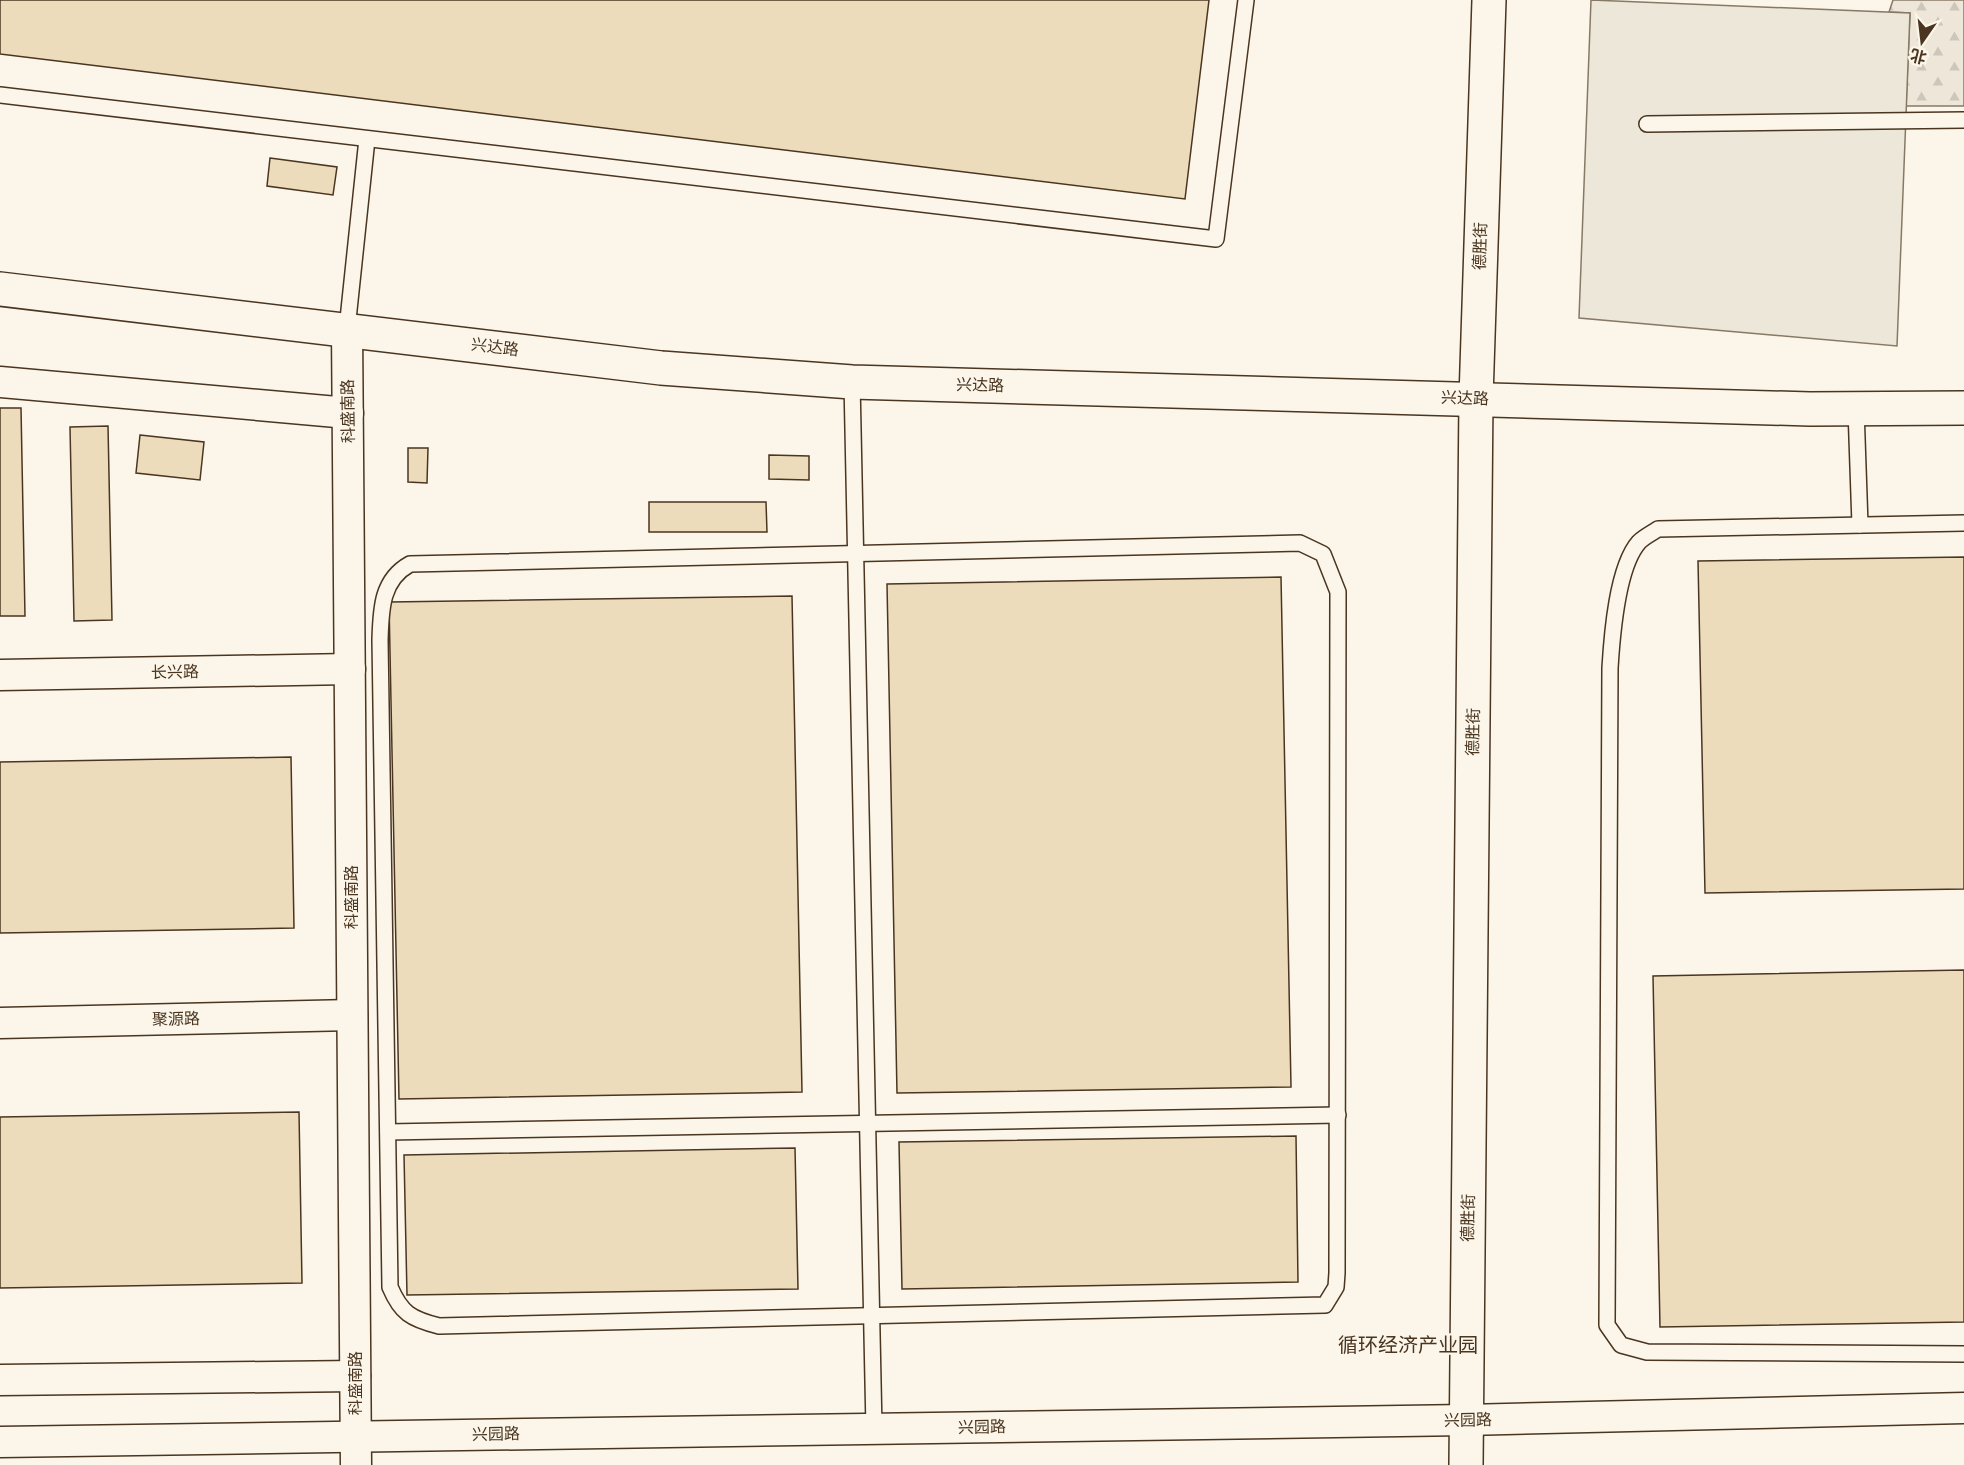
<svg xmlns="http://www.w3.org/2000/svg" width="1964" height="1465" viewBox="0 0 1964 1465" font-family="'DejaVu Sans','Noto Sans SC',sans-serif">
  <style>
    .forest { fill: url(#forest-firs); stroke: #887966; stroke-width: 1.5 }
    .parking { fill: #ede7d9; stroke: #887966; stroke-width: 1.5 }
    .building { fill: #ecdcbc; stroke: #4a3520; stroke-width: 1.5 }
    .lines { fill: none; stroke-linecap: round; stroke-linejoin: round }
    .lane-casing { stroke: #4a3520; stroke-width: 18 }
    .street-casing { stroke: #4a3520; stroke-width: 33 }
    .secondary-casing { stroke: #4a3520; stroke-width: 36 }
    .lane { stroke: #fbf6e9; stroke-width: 15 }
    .street { stroke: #fbf6e9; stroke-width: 30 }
    .secondary { stroke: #fbf6e9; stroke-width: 33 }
    .labels { text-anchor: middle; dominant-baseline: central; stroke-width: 4.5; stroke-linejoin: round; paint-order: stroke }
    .street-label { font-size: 16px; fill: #4a3520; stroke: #fbf6e9 }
    .quarter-label { font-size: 20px; fill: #4a3520; stroke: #fbf6e9 }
  </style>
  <defs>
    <pattern id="forest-firs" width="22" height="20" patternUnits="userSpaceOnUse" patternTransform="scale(1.5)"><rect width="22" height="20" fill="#ede6d9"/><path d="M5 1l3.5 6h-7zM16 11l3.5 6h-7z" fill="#cdc6ba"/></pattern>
  </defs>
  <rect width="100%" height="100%" fill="#fbf6e9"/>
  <polygon class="forest" points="1893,0 1964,0 1964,106 1906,106 1910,13 1889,12"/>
  <polygon class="parking" points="1591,0 1910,13 1897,346 1579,318"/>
  <g class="building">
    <polygon points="0,0 1209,0 1185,199 0,54"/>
    <polygon points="270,158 337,167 333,195 267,186"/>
    <polygon points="0,408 21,408 25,616 0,616"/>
    <polygon points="108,426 112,620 74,621 70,427"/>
    <polygon points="140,435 204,442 200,480 136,473"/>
    <polygon points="408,448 428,448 427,483 408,482"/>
    <polygon points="769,455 809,456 809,480 769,479"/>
    <polygon points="649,502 766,502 767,532 649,532"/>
    <polygon points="1964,557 1964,889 1705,893 1698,561"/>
    <polygon points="1281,577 1291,1087 897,1093 887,584"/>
    <polygon points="792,596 802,1092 399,1099 389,602"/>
    <polygon points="291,757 294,928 0,933 0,762"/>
    <polygon points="1964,970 1964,1322 1660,1327 1653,976"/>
    <polygon points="299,1112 302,1283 0,1288 0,1117"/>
    <polygon points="1296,1136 1298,1282 902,1289 899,1142"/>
    <polygon points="795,1148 798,1289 407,1295 404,1155"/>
  </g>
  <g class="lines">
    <defs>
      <g id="lane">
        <polyline points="0,95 1216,239 1246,0"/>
        <polyline points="1647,124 1964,120"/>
        <polyline points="347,329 367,139"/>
        <polyline points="852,382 874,1429"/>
        <polyline points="1856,409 1860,525"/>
        <path d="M1964 523 1658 529C1652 533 1644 537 1639 542 1617 567 1612 635 1610 668L1607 1325 1621 1345 1647 1352 1964 1354"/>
        <path d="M1300 543 1323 554 1338 592 1337 1273 1336 1287 1325 1305 439 1326C411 1319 401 1313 390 1287L380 640C381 610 381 580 410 564Z"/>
        <polyline points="388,1132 1338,1115"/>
      </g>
      <g id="street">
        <polyline points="347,329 356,1465"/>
        <polyline points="0,382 348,413"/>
        <polyline points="0,675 350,669"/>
        <polyline points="0,1023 352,1015"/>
        <polyline points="0,1380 355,1376"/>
        <polyline points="0,1442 1466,1420 1964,1408"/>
      </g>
      <g id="secondary">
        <polyline points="0,289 661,368 852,382 1810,409 1964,408"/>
        <polyline points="1466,1465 1476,398 1489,0"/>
      </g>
    </defs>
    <use href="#lane" class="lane-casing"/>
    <use href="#street" class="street-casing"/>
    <use href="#secondary" class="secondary-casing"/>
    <use href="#lane" class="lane"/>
    <use href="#street" class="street"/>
    <use href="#secondary" class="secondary"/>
  </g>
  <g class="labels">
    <g class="street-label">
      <text transform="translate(1480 246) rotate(-88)">德胜街</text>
      <text transform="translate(495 347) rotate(7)">兴达路</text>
      <text transform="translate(980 385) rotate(1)">兴达路</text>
      <text transform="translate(1465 398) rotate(2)">兴达路</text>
      <text transform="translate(348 411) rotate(-91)">科盛南路</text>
      <text transform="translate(175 672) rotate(-1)">长兴路</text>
      <text transform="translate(1473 732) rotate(-89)">德胜街</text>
      <text transform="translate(351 897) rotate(-90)">科盛南路</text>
      <text transform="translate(176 1019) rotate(-1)">聚源路</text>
      <text transform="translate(1468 1218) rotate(-89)">德胜街</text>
      <text transform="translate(355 1383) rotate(-90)">科盛南路</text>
      <text transform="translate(1468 1420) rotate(-1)">兴园路</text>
      <text transform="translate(982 1427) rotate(-1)">兴园路</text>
      <text transform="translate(496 1434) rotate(-1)">兴园路</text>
    </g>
    <g class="quarter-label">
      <text x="1408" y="1345">循环经济产业园</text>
    </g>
  </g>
  <g transform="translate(1922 42) rotate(194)" stroke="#fbf6e9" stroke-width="4.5" paint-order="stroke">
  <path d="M0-4.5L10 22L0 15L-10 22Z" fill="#4a3520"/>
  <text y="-9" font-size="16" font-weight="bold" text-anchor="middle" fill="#4a3520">北</text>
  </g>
</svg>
